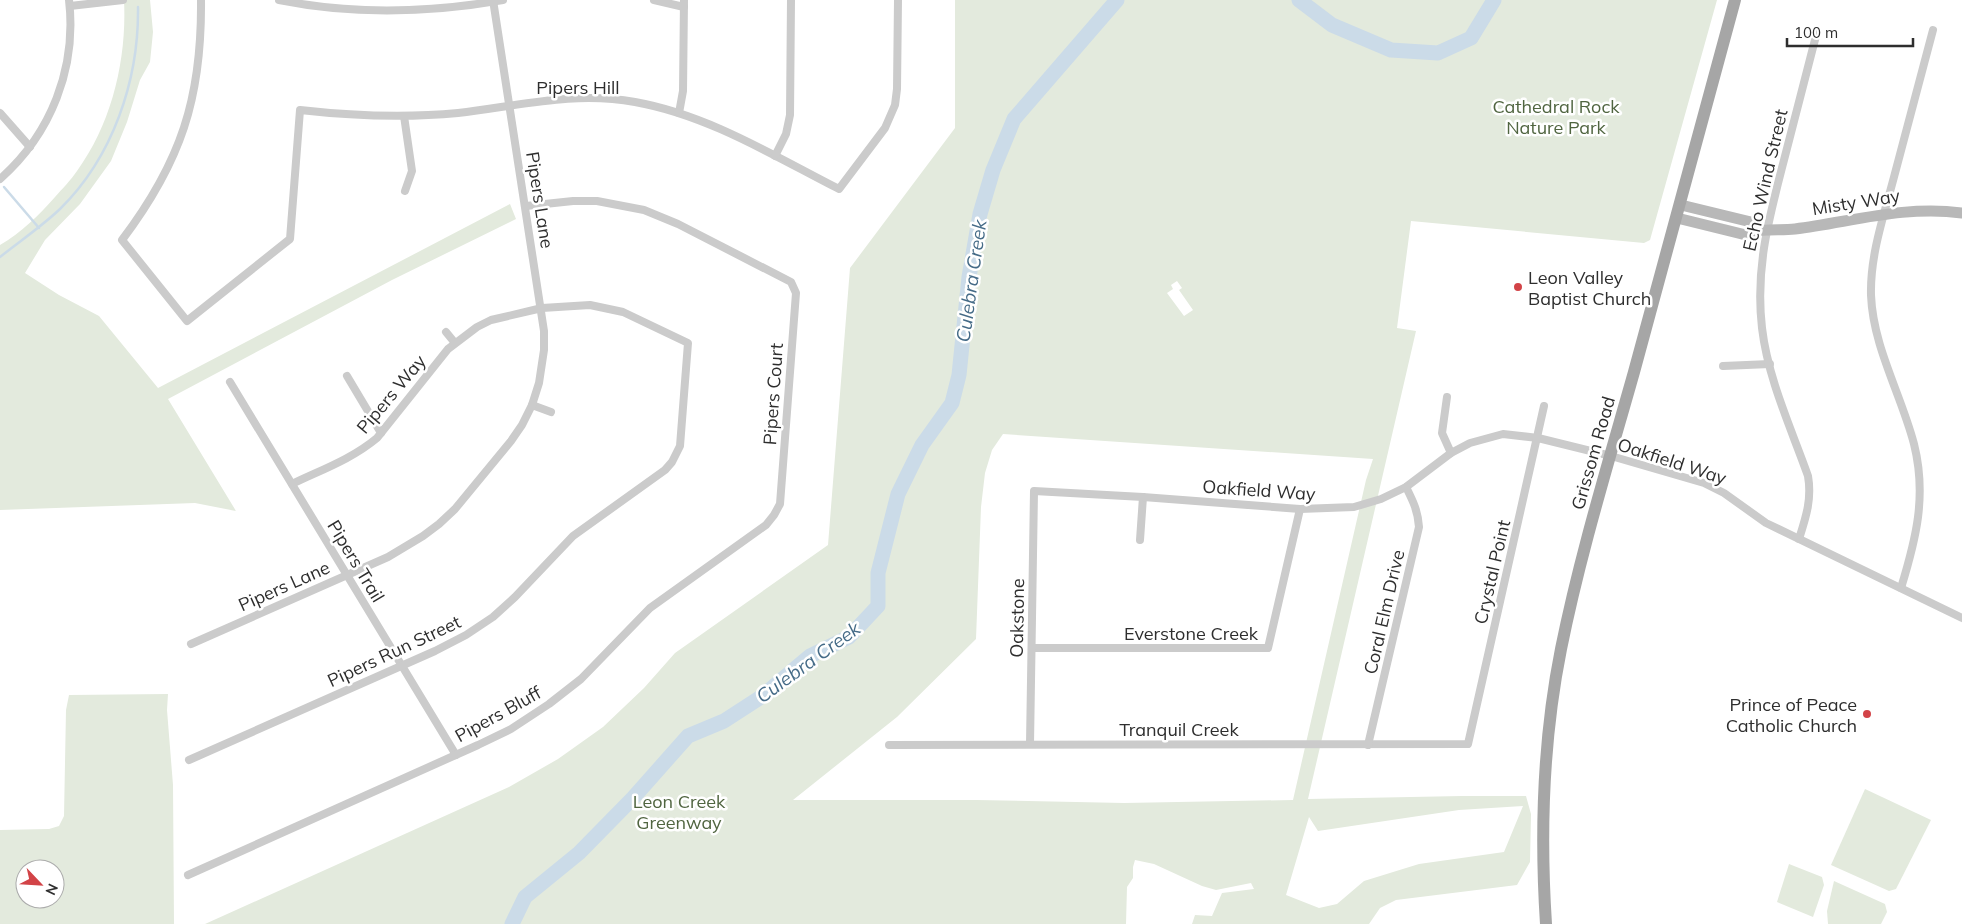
<svg xmlns="http://www.w3.org/2000/svg" width="1962" height="924" viewBox="0 0 1962 924" font-family="Mulish,sans-serif">
  <style>
    .green { fill: #e3eadd; fill-rule: evenodd }
    .lines { fill: none; stroke-linecap: round; stroke-linejoin: round }
    .stream { stroke: #cbdbe8; stroke-width: 2.5 }
    .river { stroke: #cbdbe8; stroke-width: 15 }
    .street { stroke: #cbcbcb; stroke-width: 8 }
    .secondary { stroke: #b8b8b8; stroke-width: 11 }
    .primary { stroke: #a6a6a6; stroke-width: 12 }
    .poi-dot { fill: #d24347; stroke: #fff; stroke-width: 2 }
    .labels { text-anchor: middle; dominant-baseline: central; stroke-width: 5; stroke-linejoin: round; paint-order: stroke }
    .street-label { font-size: 18px; fill: #2e2e2e; stroke: #fff }
    .park-label { font-size: 18px; fill: #506540; stroke: #fff }
    .poi-label { font-size: 18px; fill: #2e2e2e; stroke: #fff; text-anchor: start }
    .water-label { font-size: 19px; font-style: italic; fill: #456b87; stroke: #fff }
  </style>
  <rect width="100%" height="100%" fill="#fff"/>
  <g class="green">
    <path d="M124 0H150L153 32 150 62 140 80 127 122 111 161 80 204 45 240 25 273 59 295 99 316 158 388 510 204 516 219 392 280 168 399 236 511 195 503 0 510V245C21 233 39 215 55 197 62 189 71 180 77 171 112 123 127 59 124 0Z"/>
    <path d="M955 0H1717L1650 240 1644 243 1411 221 1397 328 1416 331 1308 799 1462 796H1526L1531 814 1530 862 1517 885 1396 900 1380 908 1369 924H1192L1195 915 1212 916 1222 893 1254 889 1251 883 1216 890 1202 886 1154 864 1135 860 1133 867V878L1127 887 1126 924H205L509 787 558 759 603 727 644 688 675 653 828 545 850 268 955 128ZM1177 281 1182 288 1179 290 1193 310 1184 316 1167 293 1173 289 1171 285ZM1003 434 1373 459 1366 480 1293 800 1124 803 976 800H793L897 717 976 639 981 507 985 473 992 450ZM1523 806 1504 852 1419 864 1364 881 1337 904 1319 908 1286 895 1309 817 1318 831 1459 810Z"/>
    <path d="M168 694 167 710 173 785 174 924H0V830L49 829 59 826 64 816 66 710 69 695ZM25 869H55V899H25Z"/>
    <polygon points="1865,789 1931,820 1896,889 1889,891 1831,865"/>
    <polygon points="1789,864 1822,877 1824,885 1813,917 1777,902"/>
    <polygon points="1834,881 1885,904 1887,912 1881,924 1828,924 1827,911"/>
  </g>
  <g class="lines">
    <g class="stream">
      <polyline points="4,187 39,228"/>
      <path d="M0 257C20 241 41 227 60 209 113 157 139 80 138 7"/>
    </g>
    <g class="river">
      <polyline points="1299,0 1332,25 1391,50 1438,53 1471,38 1494,0"/>
      <polyline points="512,924 525,897 579,853 633,798 688,736 724,721 761,697 810,656 849,637 878,606 878,573 898,494 922,445 952,403 959,375 969,277 980,214 993,170 1014,119 1117,0"/>
    </g>
    <g class="street">
      <path d="M201 0C202 98 181 162 122 240L187 321 290 239 300 110C353 116 406 118 458 113 519 106 573 91 635 102 708 115 774 156 839 189L885 128 895 105 897 89 898 0"/>
      <path d="M279 0C354 15 428 13 503 0"/>
      <polyline points="654,0 684,7"/>
      <polyline points="70,6 123,0"/>
      <polyline points="0,113 30,147"/>
      <polyline points="679,113 683,91 684,0"/>
      <polyline points="404,116 412,171 405,191"/>
      <polyline points="775,156 786,134 790,115 791,0"/>
      <path d="M0 179C51 134 77 68 69 0"/>
      <polyline points="446,332 455,343"/>
      <polyline points="1723,366 1770,364"/>
      <polyline points="347,376 381,433"/>
      <polyline points="230,382 456,755"/>
      <polyline points="1447,397 1442,433 1451,453"/>
      <polyline points="532,405 551,412"/>
      <path d="M1799 539C1806 517 1812 499 1808 476 1791 428 1768 379 1762 328 1755 268 1769 218 1784 160 1795 117 1806 75 1817 32"/>
      <polyline points="1140,540 1143,497"/>
      <path d="M1901 588C1916 539 1927 496 1914 444 1901 394 1873 347 1871 295 1870 255 1884 215 1894 177 1907 128 1920 79 1933 30"/>
      <polyline points="191,644 388,557 423,536 439,524 455,509 511,441 522,425 532,405 539,383 544,350 544,331 493,0"/>
      <polyline points="1032,648 1268,648 1300,509"/>
      <polyline points="1030,744 1034,491 1143,497 1300,509 1354,507 1381,499 1406,487 1451,453 1470,443 1503,434 1538,438 1611,456 1704,483 1724,493 1766,523 1962,618"/>
      <polyline points="889,745 1468,744 1544,406"/>
      <path d="M1368 745 1419 527C1418 511 1413 501 1406 487"/>
      <path d="M189 760 435 651 466 635 493 617 515 597 573 536 665 470 672 462 680 446 688 343 623 312 590 305 542 308 491 320 477 327 448 349 377 438C352 459 321 470 292 484"/>
      <polyline points="188,875 478,745 511,729 549,704 581,679 650,608 766,525 774,515 780,504 796,293 791,282 678,224 644,210 597,201 573,201 526,206"/>
    </g>
    <g class="secondary">
      <polyline points="1681,205 1751,222 1756,230"/>
      <path d="M1677 218 1746 235C1762 227 1778 231 1795 229 1851 222 1905 205 1962 213"/>
    </g>
    <path class="primary" d="M1546 924C1540 832 1543 739 1561 649 1580 555 1608 464 1634 372 1668 249 1702 125 1735 0"/>
  </g>
  <g class="poi-dot">
    <circle cx="1518" cy="287" r="5"/>
    <circle cx="1867" cy="714" r="5"/>
  </g>
  <g class="labels">
    <g class="street-label">
      <text x="578" y="87">Pipers Hill</text>
      <text transform="translate(1765 180) rotate(-77)">Echo Wind Street</text>
      <text transform="translate(540 200) rotate(81)">Pipers Lane</text>
      <text transform="translate(1856 202) rotate(-9)">Misty Way</text>
      <text transform="translate(391 394) rotate(-50)">Pipers Way</text>
      <text transform="translate(773 394) rotate(-86)">Pipers Court</text>
      <text transform="translate(1593 453) rotate(-74)">Grissom Road</text>
      <text transform="translate(1672 461) rotate(18)">Oakfield Way</text>
      <text transform="translate(1259 490) rotate(4)">Oakfield Way</text>
      <text transform="translate(356 561) rotate(59)">Pipers Trail</text>
      <text transform="translate(1492 572) rotate(-77)">Crystal Point</text>
      <text transform="translate(284 586) rotate(-24)">Pipers Lane</text>
      <text transform="translate(1384 612) rotate(-77)">Coral Elm Drive</text>
      <text transform="translate(1017 618) rotate(-89)">Oakstone</text>
      <text x="1191" y="633">Everstone Creek</text>
      <text transform="translate(394 651) rotate(-25)">Pipers Run Street</text>
      <text transform="translate(498 714) rotate(-29)">Pipers Bluff</text>
      <text x="1179" y="729">Tranquil Creek</text>
    </g>
    <g class="park-label">
      <text x="1556" y="106">Cathedral Rock<tspan x="1556" dy="21">Nature Park</tspan></text>
      <text x="679" y="801">Leon Creek<tspan x="679" dy="21">Greenway</tspan></text>
    </g>
    <g class="poi-label">
      <text x="1528" y="277">Leon Valley<tspan x="1528" dy="21">Baptist Church</tspan></text>
      <text x="1857" y="704" text-anchor="end">Prince of Peace<tspan x="1857" dy="21">Catholic Church</tspan></text>
    </g>
    <g class="water-label">
      <text transform="translate(971 281) rotate(-82)">Culebra Creek</text>
      <text transform="translate(808 662) rotate(-36)">Culebra Creek</text>
    </g>
  </g>
  <g transform="translate(40 884) rotate(115)"><circle r="24" fill="#ffffff" stroke="#ababab"/>
  <path d="M0-4L9 19L0 12L-9 19Z" fill="#d24347"/>
  <text y="-8" font-size="14" font-weight="bold" text-anchor="middle" fill="#2e2e2e">N</text>
  </g>
  <path d="M1787 38v8h126v-8" fill="none" stroke="#2e2e2e" stroke-width="2.5"/>
  <text x="1794" y="38" font-size="15" fill="#2e2e2e" stroke="#ffffff" stroke-width="4" paint-order="stroke">100 m</text>
</svg>
